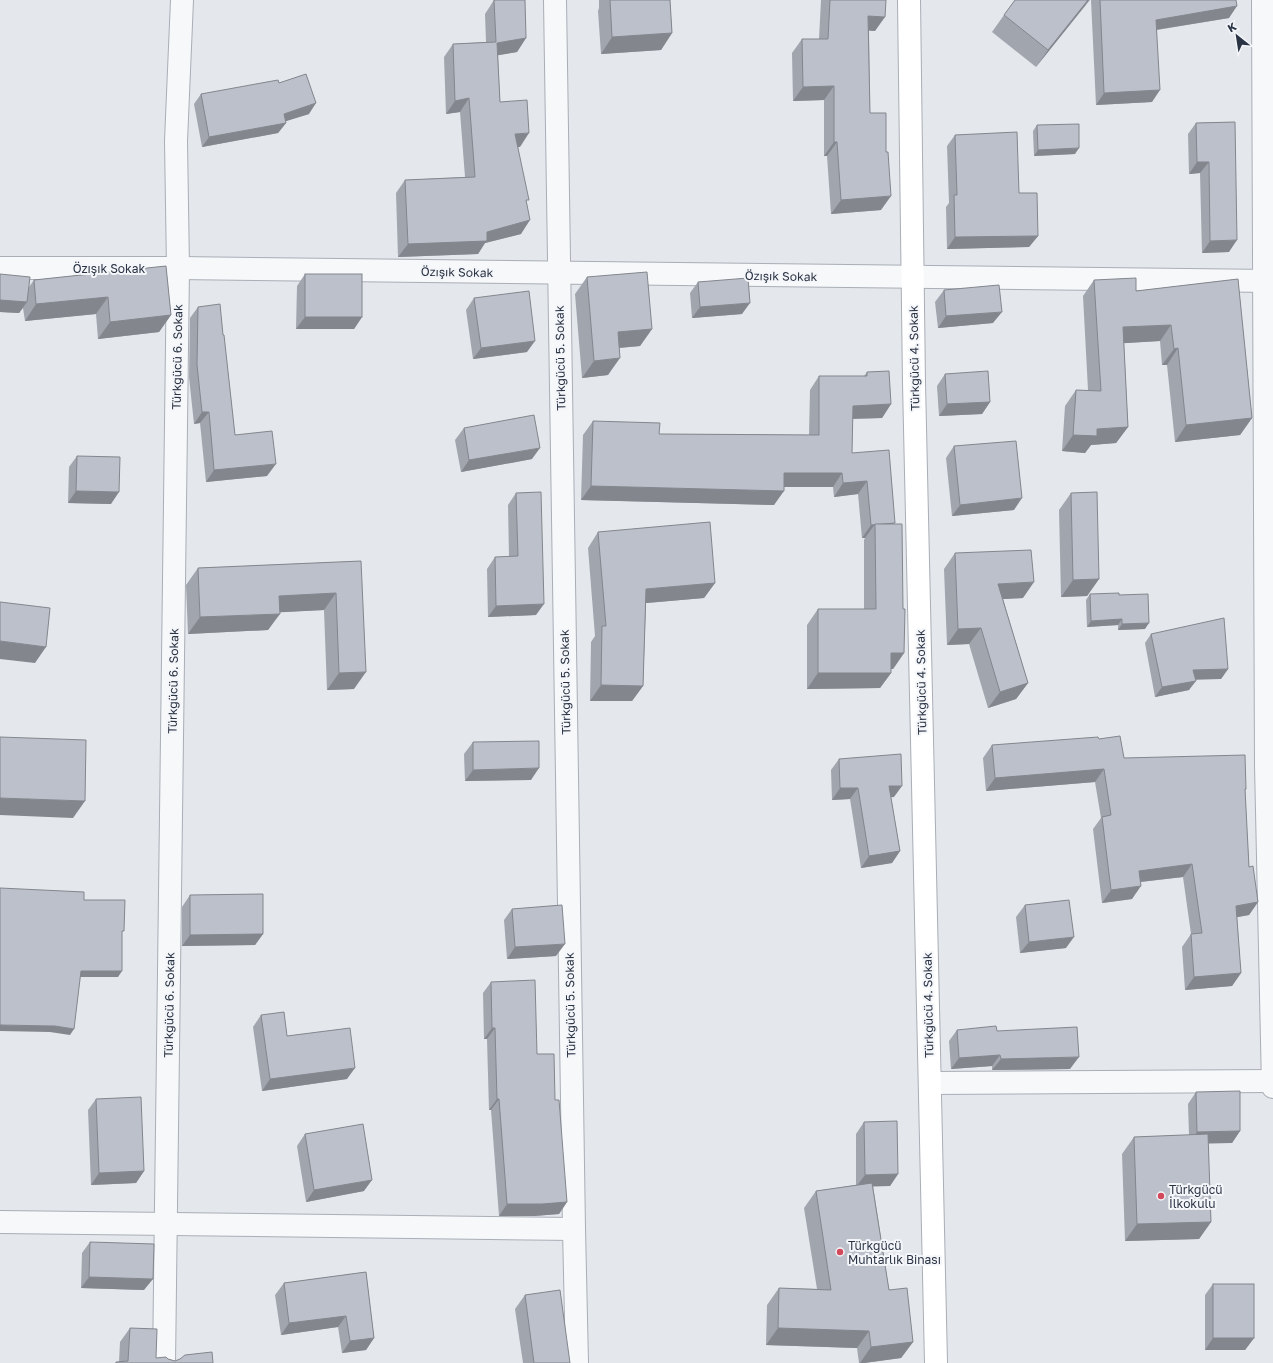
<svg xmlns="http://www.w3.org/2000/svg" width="1273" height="1363" viewBox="0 0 1273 1363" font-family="'Golos Text',sans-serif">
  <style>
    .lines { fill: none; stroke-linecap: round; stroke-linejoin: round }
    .minor-casing { stroke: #a9aeb7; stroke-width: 24 }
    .secondary-casing { stroke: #a9aeb7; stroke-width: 24 }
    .minor { stroke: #f7f8fa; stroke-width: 22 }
    .secondary { stroke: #fff; stroke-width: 22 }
    .wall { fill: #a1a5ae }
    .shaded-wall { fill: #83868d }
    .building { fill: #bbc0ca; stroke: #83868d }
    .poi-dot { fill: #d1495b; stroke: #f4f6f9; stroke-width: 1.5 }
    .labels { text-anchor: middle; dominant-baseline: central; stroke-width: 4; stroke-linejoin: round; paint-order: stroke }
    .street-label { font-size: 12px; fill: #2b3445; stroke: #f4f6f9 }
    .poi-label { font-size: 12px; fill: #2b3445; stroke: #f4f6f9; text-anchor: start }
  </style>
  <rect width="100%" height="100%" fill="#e4e7ec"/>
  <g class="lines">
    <defs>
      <g id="minor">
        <polyline points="555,0 574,1229 577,1363"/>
        <polyline points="1263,0 1266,765 1273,1087"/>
        <polyline points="0,268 178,268 1273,281"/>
        <polyline points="930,1083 1273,1081"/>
        <polyline points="0,1222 574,1229"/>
        <polyline points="164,1363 178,268 176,141 182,0"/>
      </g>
      <polyline id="secondary" points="909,0 914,383 936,1363"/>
    </defs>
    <use href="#minor" class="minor-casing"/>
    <use href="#secondary" class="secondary-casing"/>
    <use href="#minor" class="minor"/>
    <use href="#secondary" class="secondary"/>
  </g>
  <g class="wall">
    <polygon points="494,0 526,38 517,52 498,55 500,102 520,147 517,147 526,203 521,234 485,243 478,254 398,257 396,193 405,180 465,177 460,112 446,114 444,57 453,44 486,42 485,14"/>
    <polygon points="599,0 670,0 672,33 661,50 601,54 598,11 599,8"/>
    <polygon points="821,0 886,0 875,31 869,30 870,113 881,210 831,214 827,156 824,156 824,100 793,101 792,53 802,39 819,39"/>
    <polygon points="1015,0 1090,0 1036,67 992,32 1004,15"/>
    <polygon points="1091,0 1236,0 1229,18 1157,30 1152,102 1096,105"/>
    <polygon points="279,83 309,114 285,121 286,123 278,133 202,147 194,104 201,94"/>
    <polygon points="1235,122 1229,252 1202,253 1200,173 1189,174 1188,134 1196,123"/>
    <polygon points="1037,125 1075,154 1034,156 1033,131"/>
    <polygon points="955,135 1019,193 1038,236 1029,247 947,249 946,207 949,203 947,146"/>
    <polygon points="166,266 171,315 159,332 98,339 96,314 25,321 23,308 19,313 0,312 0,274 29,287 34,280"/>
    <polygon points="305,274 362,317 354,329 296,329 297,286"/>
    <polygon points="587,277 652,329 640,346 619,348 608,375 582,378 575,294"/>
    <polygon points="1238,279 1252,418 1240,435 1175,442 1167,365 1162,365 1160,341 1124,343 1128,427 1116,443 1091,445 1085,453 1062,451 1065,406 1076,390 1088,390 1083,296 1094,280 1136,291"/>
    <polygon points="698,282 742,314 692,318 690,293"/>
    <polygon points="944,290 993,323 938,328 935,302"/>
    <polygon points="474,298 527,352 473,359 466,310"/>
    <polygon points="198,307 223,335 235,435 267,476 206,482 200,423 194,424 189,377 190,318"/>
    <polygon points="867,372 891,404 882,418 852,419 852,453 894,524 903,609 904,653 893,669 891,669 891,673 880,688 807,689 807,625 818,609 864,609 864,540 865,538 862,538 858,494 834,497 833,487 784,487 774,505 581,500 583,435 593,421 659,434 809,435 810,390 819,376 864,376"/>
    <polygon points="945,374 990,402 982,414 939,416 937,386"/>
    <polygon points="464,428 532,459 461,472 455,440"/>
    <polygon points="954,446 1014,510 952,516 946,458"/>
    <polygon points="77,456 111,504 68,503 69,467"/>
    <polygon points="516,493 536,615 488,617 487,569 495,557 509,557 508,505"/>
    <polygon points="1071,493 1099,579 1087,596 1061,597 1059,510"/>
    <polygon points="598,532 715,583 704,598 646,603 643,686 632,701 590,701 591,642 595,636 588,548"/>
    <polygon points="955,553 1023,598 1003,599 1028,683 1016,699 988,708 969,644 947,645 944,569"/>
    <polygon points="361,561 354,689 327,690 324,610 280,612 268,630 188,634 186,585 198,568"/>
    <polygon points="1090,594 1119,595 1145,629 1118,630 1118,625 1087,627 1086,600"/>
    <polygon points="1151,634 1228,669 1221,679 1195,679 1189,690 1155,697 1145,643"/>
    <polygon points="1099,739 1124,758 1246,789 1245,791 1249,867 1258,902 1249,915 1237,917 1241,973 1232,986 1185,990 1182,947 1191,934 1183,877 1141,882 1132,899 1102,903 1093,829 1101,818 1095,782 986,791 983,758 992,745"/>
    <polygon points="473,742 531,780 465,781 464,754"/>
    <polygon points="839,759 894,797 891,797 900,851 892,863 861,868 850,799 832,800 831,770"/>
    <polygon points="190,895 263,934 255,945 182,946 182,907"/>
    <polygon points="1025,905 1066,948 1020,953 1016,917"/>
    <polygon points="512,909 556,956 507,959 504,920"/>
    <polygon points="491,982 537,1054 555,1100 567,1202 559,1214 534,1216 499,1216 491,1110 489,1110 487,1039 484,1039 483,993"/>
    <polygon points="261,1015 287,1036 347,1079 262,1091 253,1027"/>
    <polygon points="957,1030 997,1031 1070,1069 992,1070 992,1066 951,1069 949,1041"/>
    <polygon points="1196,1092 1240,1131 1232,1143 1208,1143 1211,1222 1199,1239 1125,1241 1122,1154 1134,1137 1189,1135 1188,1104"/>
    <polygon points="96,1099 144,1171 136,1183 91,1185 88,1110"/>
    <polygon points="864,1122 898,1174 890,1186 873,1186 889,1290 913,1342 901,1358 864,1363 859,1363 857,1348 766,1345 767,1305 779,1288 817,1289 804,1208 816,1191 856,1185 856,1134"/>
    <polygon points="305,1134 364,1191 306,1202 297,1146"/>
    <polygon points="90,1242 144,1290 81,1288 82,1253"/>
    <polygon points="366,1272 374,1338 366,1350 342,1353 338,1327 281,1335 275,1295 284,1283"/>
    <polygon points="1213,1284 1254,1338 1245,1350 1205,1350 1205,1295"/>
    <polygon points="525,1295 570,1363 523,1363 515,1309"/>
    <polygon points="130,1328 156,1358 168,1359 175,1361 213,1363 115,1363 116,1362 119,1362 120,1342"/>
  </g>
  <g class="shaded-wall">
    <polygon points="1088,0 1089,0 1083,8 1036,67 1048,50"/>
    <polygon points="1237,6 1229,18 1148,31 1156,20"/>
    <polygon points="868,16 885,17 875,31 858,30"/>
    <polygon points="672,33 661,50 601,54 612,37"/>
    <polygon points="526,38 517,52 488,57 497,43"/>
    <polygon points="834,86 824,100 793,101 803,87"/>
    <polygon points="1160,90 1152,102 1096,105 1104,93"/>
    <polygon points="469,98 460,112 446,114 455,101"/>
    <polygon points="316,103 309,114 277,124 284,114"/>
    <polygon points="286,123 278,133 202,147 209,137"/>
    <polygon points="529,133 520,147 505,148 515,134"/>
    <polygon points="834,142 837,142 827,156 824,156"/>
    <polygon points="1079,148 1075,154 1034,156 1038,150"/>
    <polygon points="1197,162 1209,162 1200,173 1189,174"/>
    <polygon points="891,196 881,210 831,214 841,200"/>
    <polygon points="530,220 521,234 485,243 478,254 398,257 408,244 487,232"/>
    <polygon points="1038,236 1029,247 947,249 955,237"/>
    <polygon points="1237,240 1229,252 1202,253 1210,241"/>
    <polygon points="108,297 96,314 25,321 36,304"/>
    <polygon points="0,300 27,302 19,313 0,312"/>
    <polygon points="750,303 742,314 692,318 700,307"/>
    <polygon points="1002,312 993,323 938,328 946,316"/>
    <polygon points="171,315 159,332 98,339 110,322"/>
    <polygon points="305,317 362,317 354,329 296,329"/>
    <polygon points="1171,325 1160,341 1111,344 1123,327"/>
    <polygon points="652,329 640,346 606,349 618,332"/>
    <polygon points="535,341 527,352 473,359 481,348"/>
    <polygon points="1178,348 1167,365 1162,365 1174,349"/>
    <polygon points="620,358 608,375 582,378 594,361"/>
    <polygon points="990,402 982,414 939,416 947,404"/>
    <polygon points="891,404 882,418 843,419 853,406"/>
    <polygon points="202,412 209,412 200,423 194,424"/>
    <polygon points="1252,418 1240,435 1175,442 1186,425"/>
    <polygon points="1128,427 1116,443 1091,445 1085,453 1062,451 1073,435 1097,429"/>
    <polygon points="540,448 532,459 461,472 469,460"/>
    <polygon points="276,464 267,476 206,482 214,470"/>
    <polygon points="784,473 842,473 833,487 774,487"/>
    <polygon points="867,481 858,494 834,497 843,483"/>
    <polygon points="591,486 784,491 774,505 581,500"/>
    <polygon points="76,491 119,492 111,504 68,503"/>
    <polygon points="1022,498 1014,510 952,516 960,505"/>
    <polygon points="875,524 865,538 862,538 871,525"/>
    <polygon points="1099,579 1087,596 1061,597 1073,580"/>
    <polygon points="1034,582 1023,598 987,600 998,584"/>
    <polygon points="715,583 704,598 635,604 646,589"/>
    <polygon points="336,593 324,610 267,613 279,596"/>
    <polygon points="544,604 536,615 488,617 496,606"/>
    <polygon points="280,614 268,630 188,634 200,617"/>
    <polygon points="1122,619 1118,625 1087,627 1091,621"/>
    <polygon points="1149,623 1145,629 1118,630 1122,624"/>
    <polygon points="981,628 969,644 947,645 958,629"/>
    <polygon points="0,641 46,647 35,663 0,659"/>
    <polygon points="891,653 904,653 893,669 880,669"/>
    <polygon points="1228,669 1221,679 1187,680 1193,670"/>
    <polygon points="366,672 354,689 327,690 339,673"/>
    <polygon points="818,673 891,673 880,688 807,689"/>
    <polygon points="1196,681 1189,690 1155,697 1162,687"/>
    <polygon points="1028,683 1016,699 988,708 1000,692"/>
    <polygon points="601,685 643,686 632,701 590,701"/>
    <polygon points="539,768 531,780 465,781 473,770"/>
    <polygon points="1104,769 1095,782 986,791 995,778"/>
    <polygon points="889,786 902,786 894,797 881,798"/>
    <polygon points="840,788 858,788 850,799 832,800"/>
    <polygon points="0,798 85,801 73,818 0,815"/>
    <polygon points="900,851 892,863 861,868 869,856"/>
    <polygon points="1192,864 1183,877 1130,883 1139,871"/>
    <polygon points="1141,886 1132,899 1102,903 1111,890"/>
    <polygon points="1258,902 1249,915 1227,919 1236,906"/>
    <polygon points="263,934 255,945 182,946 190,935"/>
    <polygon points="1074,937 1066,948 1020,953 1029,942"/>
    <polygon points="565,944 556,956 507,959 515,947"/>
    <polygon points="81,971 122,971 118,977 76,977"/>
    <polygon points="1241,973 1232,986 1185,990 1194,977"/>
    <polygon points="0,1025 55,1026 74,1029 70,1035 50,1032 0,1031"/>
    <polygon points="492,1028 495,1028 487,1039 484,1039"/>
    <polygon points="1000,1055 992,1066 951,1069 959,1058"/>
    <polygon points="1079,1057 1070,1069 992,1070 1001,1059"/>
    <polygon points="355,1068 347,1079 262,1091 270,1079"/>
    <polygon points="497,1099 499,1099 491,1110 489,1110"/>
    <polygon points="1240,1131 1232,1143 1189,1144 1197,1132"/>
    <polygon points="144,1171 136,1183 91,1185 99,1173"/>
    <polygon points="898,1174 890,1186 856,1187 865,1175"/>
    <polygon points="372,1180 364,1191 306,1202 314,1190"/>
    <polygon points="567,1202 559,1214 534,1216 499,1216 507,1204"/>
    <polygon points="1211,1222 1199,1239 1125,1241 1137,1224"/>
    <polygon points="89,1277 153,1279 144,1290 81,1288"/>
    <polygon points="346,1316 338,1327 281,1335 289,1323"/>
    <polygon points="778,1328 869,1331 857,1348 766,1345"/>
    <polygon points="374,1338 366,1350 342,1353 350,1341"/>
    <polygon points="1213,1338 1254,1338 1245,1350 1205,1350"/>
    <polygon points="913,1342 901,1358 864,1363 860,1363 871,1347"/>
  </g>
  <g class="building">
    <polygon points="494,0 525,0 526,38 497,43 500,102 527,100 529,133 515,134 529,200 526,200 530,220 487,232 487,241 408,244 405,180 475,177 469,98 455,101 453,44 496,42"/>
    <polygon points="610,0 670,0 672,33 612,37"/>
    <polygon points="830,0 886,0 885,17 868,16 870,113 886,113 886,152 888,152 891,196 841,200 837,142 834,142 834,86 803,87 802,39 828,39"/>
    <polygon points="1015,0 1088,0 1048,50 1004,15"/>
    <polygon points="1100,0 1236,0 1237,6 1156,20 1160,90 1104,93"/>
    <polygon points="306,74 316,103 284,114 286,123 209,137 201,94 278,80 279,83"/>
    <polygon points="1235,122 1237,240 1210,241 1209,162 1197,162 1196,123"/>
    <polygon points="1079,124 1079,148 1038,150 1037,125"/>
    <polygon points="1017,132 1019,193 1037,193 1038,236 955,237 954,195 957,195 955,135"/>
    <polygon points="166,266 171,315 110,322 108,297 36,304 34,280"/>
    <polygon points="647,272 652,329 618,332 620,358 594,361 587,277"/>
    <polygon points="0,274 30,277 27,302 0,300"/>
    <rect x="305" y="274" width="57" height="43"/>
    <polygon points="748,278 750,303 700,307 698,282"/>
    <polygon points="1136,278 1136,291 1238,279 1252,418 1186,425 1178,348 1174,349 1171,325 1123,327 1128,427 1097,429 1097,436 1073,435 1076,390 1101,391 1094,280"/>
    <polygon points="999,285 1002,312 946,316 944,290"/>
    <polygon points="529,291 535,341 481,348 474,298"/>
    <polygon points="220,304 223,335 224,335 235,435 272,431 276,464 214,470 209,412 202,412 197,365 198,307"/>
    <polygon points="889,371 891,404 853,406 852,453 889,450 895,523 871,525 867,481 843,483 842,473 784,473 784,491 591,486 593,421 660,423 659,434 819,435 819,376 867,376 867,372"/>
    <polygon points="988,371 990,402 947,404 945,374"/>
    <polygon points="534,415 540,448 469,460 464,428"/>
    <polygon points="1016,441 1022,498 960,505 954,446"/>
    <polygon points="77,456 120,457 119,492 76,491"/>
    <polygon points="541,492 544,604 496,606 495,557 518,556 516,493"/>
    <polygon points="1097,492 1099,579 1073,580 1071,493"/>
    <polygon points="710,522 715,583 646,589 643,686 601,685 602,626 606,626 598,532"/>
    <polygon points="875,524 902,524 903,609 905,609 904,653 891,653 891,673 818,673 818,609 876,609"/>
    <polygon points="1031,550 1034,582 998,584 1028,683 1000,692 981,628 958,629 955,553"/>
    <polygon points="361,561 366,672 339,673 336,593 279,596 280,614 200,617 198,568"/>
    <polygon points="1119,593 1119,595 1148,594 1149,623 1122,624 1122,619 1091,621 1090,594"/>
    <polygon points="0,602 50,608 46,647 0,641"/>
    <polygon points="1224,618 1228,669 1193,670 1196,681 1162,687 1151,634"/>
    <polygon points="1120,736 1124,758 1245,755 1246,789 1245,789 1249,867 1253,866 1258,902 1236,906 1241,973 1194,977 1191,934 1202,933 1192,864 1139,871 1141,886 1111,890 1102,817 1111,815 1104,769 995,778 992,745 1098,737 1099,739"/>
    <polygon points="0,737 86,740 85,801 0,798"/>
    <polygon points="539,741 539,768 473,770 473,742"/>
    <polygon points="901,754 902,786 889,786 900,851 869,856 858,788 840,788 839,759"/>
    <polygon points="0,888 84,892 84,900 125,900 124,931 122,931 122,971 81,971 74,1029 55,1026 0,1025"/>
    <polygon points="263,894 263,934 190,935 190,895"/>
    <polygon points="1069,900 1074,937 1029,942 1025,905"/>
    <polygon points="562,905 565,944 515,947 512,909"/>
    <polygon points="535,980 537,1054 554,1054 555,1100 559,1100 567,1202 542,1204 507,1204 499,1099 497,1099 495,1028 492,1028 491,982"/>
    <polygon points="284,1012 287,1036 350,1028 355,1068 270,1079 261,1015"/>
    <polygon points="996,1026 997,1031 1077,1027 1079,1057 1001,1059 1000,1055 959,1058 957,1030"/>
    <polygon points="1240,1091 1240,1131 1197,1132 1196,1092"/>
    <polygon points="141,1097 144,1171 99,1173 96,1099"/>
    <polygon points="897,1121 898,1174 865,1175 864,1122"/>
    <polygon points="363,1124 372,1180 314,1190 305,1134"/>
    <polygon points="1208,1134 1211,1222 1137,1224 1134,1137"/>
    <polygon points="872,1183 889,1290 907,1288 913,1342 871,1347 869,1331 778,1328 779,1288 831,1290 816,1191"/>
    <polygon points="90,1242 154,1244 153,1279 89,1277"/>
    <polygon points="366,1272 374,1338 350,1341 346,1316 289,1323 284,1283"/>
    <rect x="1213" y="1284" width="41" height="54"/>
    <polygon points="560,1290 570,1363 534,1363 525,1295"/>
    <polygon points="130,1328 157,1329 156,1358 166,1357 168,1359 175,1361 180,1359 185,1355 212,1352 213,1363 116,1363 116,1362 128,1361"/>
  </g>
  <g class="poi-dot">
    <circle cx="1161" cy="1196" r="4"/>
    <circle cx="840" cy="1252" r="4"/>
  </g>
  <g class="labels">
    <g class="street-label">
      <text x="109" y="268">Özışık Sokak</text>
      <text transform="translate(457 272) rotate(1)">Özışık Sokak</text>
      <text transform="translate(781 276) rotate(1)">Özışık Sokak</text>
      <text transform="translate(177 357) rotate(-89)">Türkgücü 6. Sokak</text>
      <text transform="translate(560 358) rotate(-91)">Türkgücü 5. Sokak</text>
      <text transform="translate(914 358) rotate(-91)">Türkgücü 4. Sokak</text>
      <text transform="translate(173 681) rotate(-89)">Türkgücü 6. Sokak</text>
      <text transform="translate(565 682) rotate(-91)">Türkgücü 5. Sokak</text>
      <text transform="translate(921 682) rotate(-91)">Türkgücü 4. Sokak</text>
      <text transform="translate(169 1005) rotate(-89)">Türkgücü 6. Sokak</text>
      <text transform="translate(570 1005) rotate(-91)">Türkgücü 5. Sokak</text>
      <text transform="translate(928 1005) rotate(-91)">Türkgücü 4. Sokak</text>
    </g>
    <g class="poi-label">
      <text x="1169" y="1189">Türkgücü<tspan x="1169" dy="14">İlkokulu</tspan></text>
      <text x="848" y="1245">Türkgücü<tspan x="848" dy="14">Muhtarlık Binası</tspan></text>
    </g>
  </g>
  <g transform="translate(1237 36) rotate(330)" stroke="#f4f6f9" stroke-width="3" paint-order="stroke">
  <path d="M0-3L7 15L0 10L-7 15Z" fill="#2b3445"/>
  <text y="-6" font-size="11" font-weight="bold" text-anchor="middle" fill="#2b3445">K</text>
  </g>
</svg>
